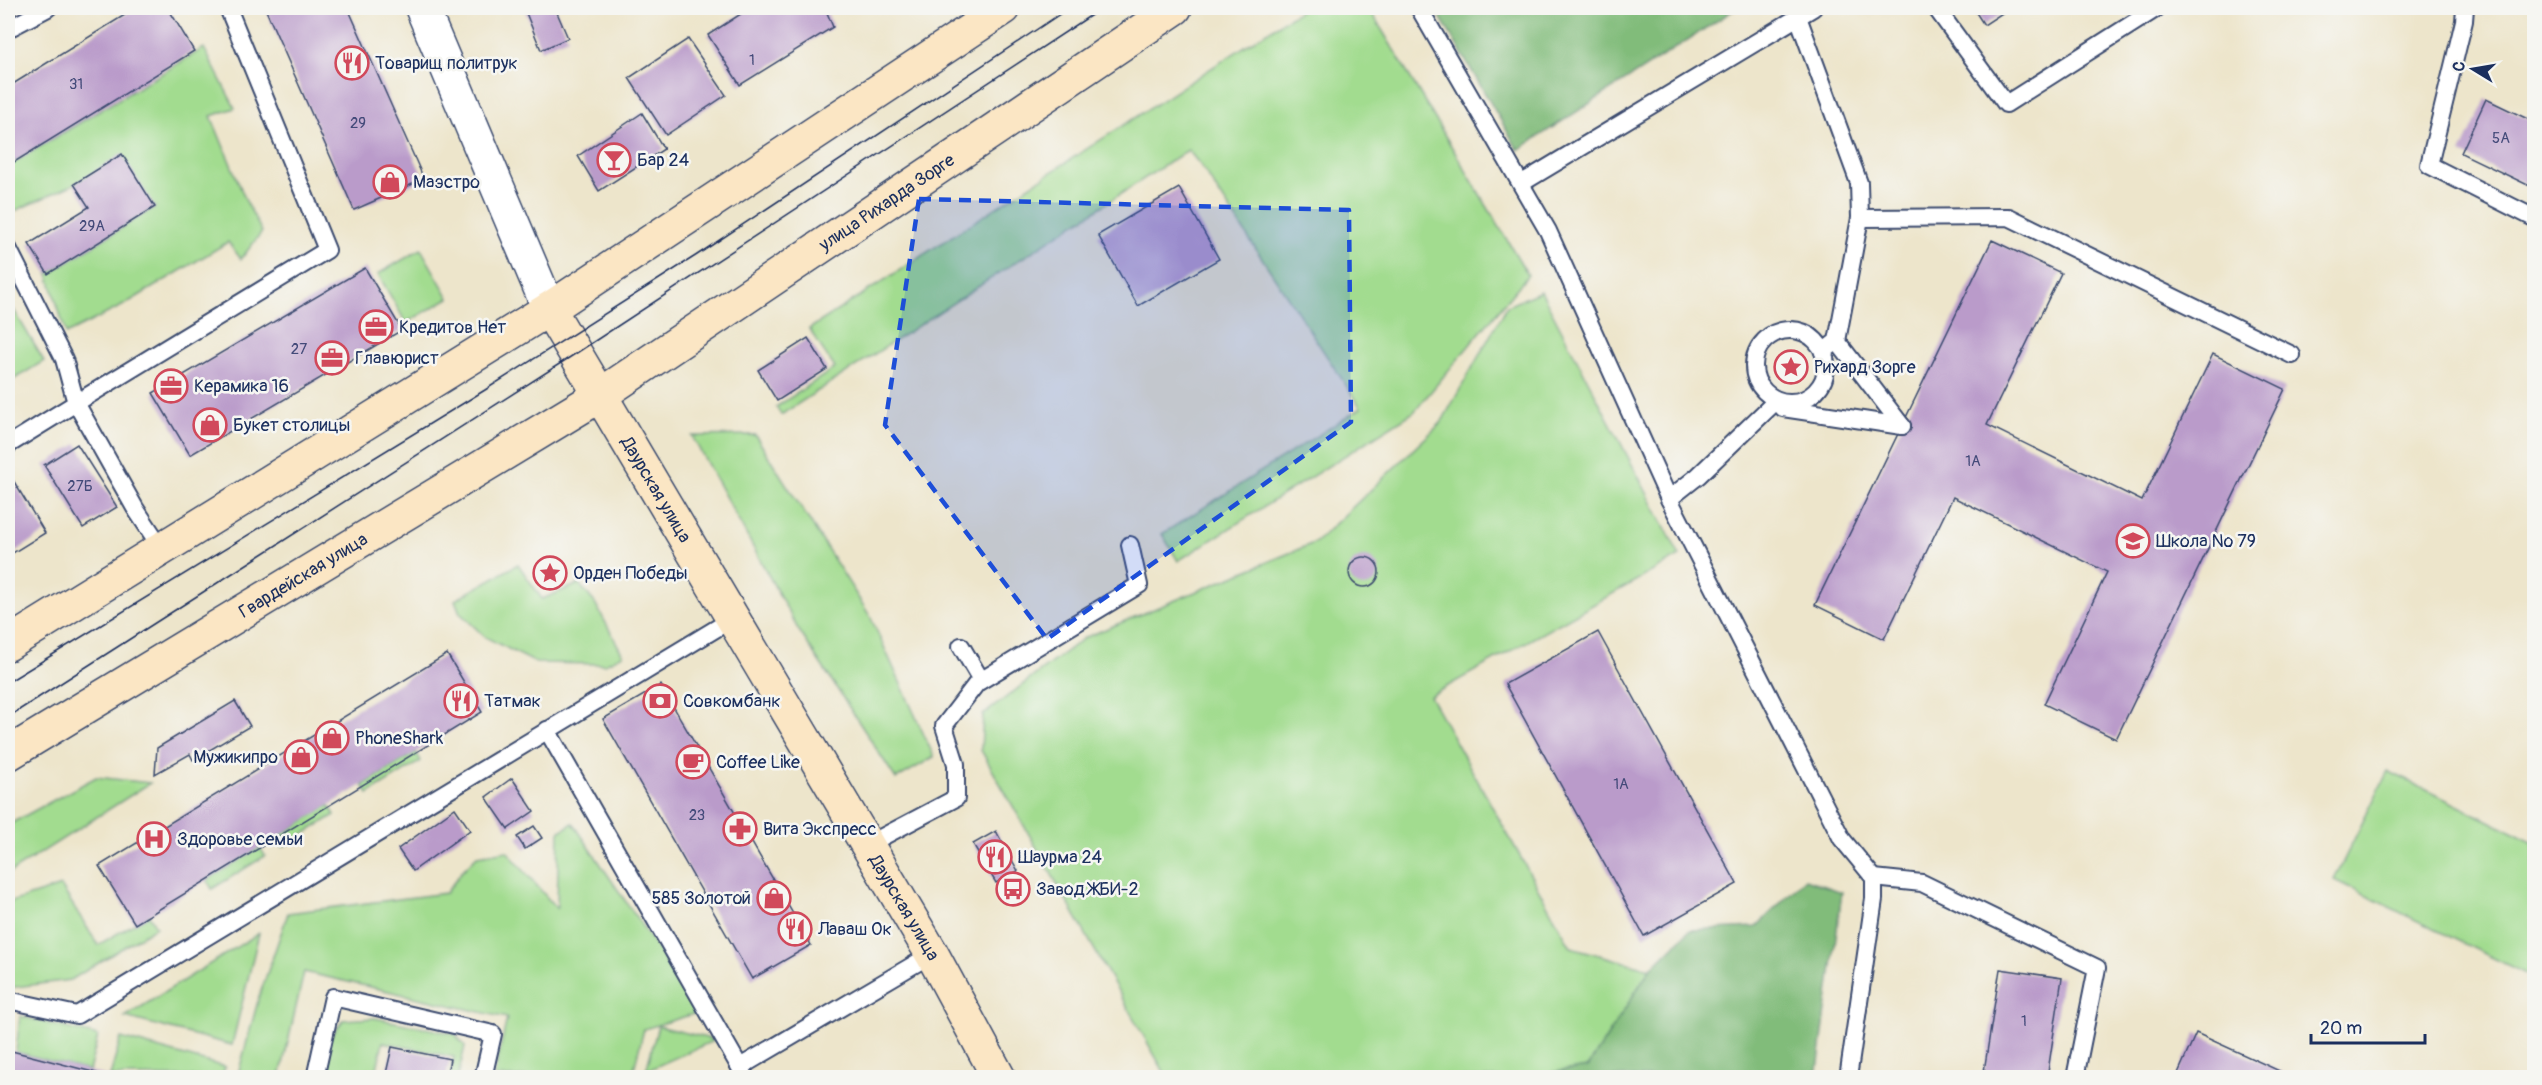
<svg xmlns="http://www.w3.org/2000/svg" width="2542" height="1085" viewBox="0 0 2542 1085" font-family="Pangolin,sans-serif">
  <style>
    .green { fill: #a2dc8f; stroke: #5e8676; stroke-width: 1.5 }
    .forest { fill: #81bc7a; stroke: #4e766c; stroke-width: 1.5 }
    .building { fill: #ba9bca }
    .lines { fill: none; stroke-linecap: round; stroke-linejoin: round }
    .lane-casing { stroke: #3a4a6e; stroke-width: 20 }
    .street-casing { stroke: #3a4a6e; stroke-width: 36 }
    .secondary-casing { stroke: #3a4a6e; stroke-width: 36 }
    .lane { stroke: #fff; stroke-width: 16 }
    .street { stroke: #fff; stroke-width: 33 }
    .secondary { stroke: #fbe6c4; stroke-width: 33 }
    .tram { stroke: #1b2f5e; stroke-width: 1.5 }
    .marked { fill: #1d4ed8; fill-opacity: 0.2; stroke: #1d4ed8; stroke-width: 4.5; stroke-dasharray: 12 8; stroke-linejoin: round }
    .labels { text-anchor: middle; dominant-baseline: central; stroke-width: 5; stroke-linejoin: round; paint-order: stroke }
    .number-label { font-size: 15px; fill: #434a79 }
    .poi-label { font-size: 18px; fill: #1b2f5e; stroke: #f6f6f2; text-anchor: start }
    .street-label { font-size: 18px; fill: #1b2f5e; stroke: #f6f6f2 }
  </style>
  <rect width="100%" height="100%" fill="#f6f6f2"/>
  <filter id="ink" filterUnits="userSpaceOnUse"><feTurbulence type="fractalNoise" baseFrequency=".0167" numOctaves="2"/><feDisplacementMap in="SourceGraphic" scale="12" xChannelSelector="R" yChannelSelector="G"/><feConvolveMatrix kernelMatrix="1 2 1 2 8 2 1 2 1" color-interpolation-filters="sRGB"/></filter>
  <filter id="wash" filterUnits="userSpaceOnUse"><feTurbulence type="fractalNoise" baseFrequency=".008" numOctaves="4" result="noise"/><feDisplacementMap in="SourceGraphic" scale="24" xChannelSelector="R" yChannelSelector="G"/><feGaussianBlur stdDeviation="1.35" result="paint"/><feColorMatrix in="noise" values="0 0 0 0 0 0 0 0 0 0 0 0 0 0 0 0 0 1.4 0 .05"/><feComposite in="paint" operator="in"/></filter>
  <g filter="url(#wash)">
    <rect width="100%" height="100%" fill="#ede5cb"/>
    <g class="green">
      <polygon points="1304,8 1369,8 1528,275 1414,412 1178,561 1162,534 1361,408 1201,166 1188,150 781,415 776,407 835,368 809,329"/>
      <polygon points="204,48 235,108 211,116 246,201 262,232 241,259 228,242 122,306 66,334 48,274 155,207 74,184 8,214 8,166"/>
      <polygon points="421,249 449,298 406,323 378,274"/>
      <polygon points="1541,291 1680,556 1430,696 1571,947 1650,969 1588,1067 1521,1078 1167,1077 981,750 983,715 1084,638 1316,542 1441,423 1507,306"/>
      <polygon points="8,300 44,361 8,383 8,299"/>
      <polygon points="755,435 870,616 934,757 896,779 798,629 692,436"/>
      <polygon points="518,564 542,599 579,584 595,603 623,655 605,664 536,663 485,637 460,613 455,600"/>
      <polygon points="416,752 421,761 368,794 363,785"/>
      <polygon points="2388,771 2534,843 2534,978 2334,880"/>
      <polygon points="96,777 150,783 8,874 8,825"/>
      <polygon points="329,805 335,815 283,847 277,837"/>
      <polygon points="573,823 700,1012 644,1029 632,1077 494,1077 507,1018 304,972 280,1077 237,1078 259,997 288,913 446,893 462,871 477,856 507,851 557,909 559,832"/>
      <polygon points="260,847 265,856 212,889 207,880"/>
      <polygon points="61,886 98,945 149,915 156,927 71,980 8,988 8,903"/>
      <polygon points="259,933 232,1045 125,1017"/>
      <polygon points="20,1016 98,1036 89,1071 16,1052"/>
      <polygon points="375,1018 455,1034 465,1046 458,1077 450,1077 454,1057 383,1042 375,1077 321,1078 330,1038 343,1020"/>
      <polygon points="658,1026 715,1040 646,1071"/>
      <polygon points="121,1038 225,1067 222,1077 110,1076"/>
    </g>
    <g class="forest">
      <polygon points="1435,8 1737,8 1518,150"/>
      <polygon points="1805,879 1842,892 1817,1077 1521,1077 1588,1067 1650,969 1690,930 1756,927"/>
    </g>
    <g id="blocks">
      <g class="building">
        <polygon points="136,8 168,8 194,51 8,166 8,87"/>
        <polygon points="265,8 348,8 424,179 354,210"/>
        <polygon points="524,8 555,8 568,38 541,50"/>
        <polygon points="742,8 825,8 833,27 740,85 708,35 744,12"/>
        <polygon points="1973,8 2010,8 1984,25"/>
        <polygon points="688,39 726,95 666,135 629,78"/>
        <polygon points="2486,99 2534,122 2534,188 2461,153"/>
        <polygon points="642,113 664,149 599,191 578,156"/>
        <polygon points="122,154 155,207 48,274 29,244 89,207 74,184"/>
        <polygon points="1179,188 1219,259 1138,306 1098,235"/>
        <polygon points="1992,240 2061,273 1987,425 2142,501 2213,354 2285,389 2116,739 2044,704 2107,572 1953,497 1884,639 1815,605"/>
        <polygon points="365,268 402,330 190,455 153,393"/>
        <polygon points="808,338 827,369 777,401 758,370"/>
        <polygon points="77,444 117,507 83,528 44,465"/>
        <polygon points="13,480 45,533 8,556 8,484"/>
        <circle cx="1364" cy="572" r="15"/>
        <polygon points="1598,632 1737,884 1644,936 1505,684"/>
        <polygon points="447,654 482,712 135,924 99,866"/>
        <polygon points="661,685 811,945 752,979 603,719"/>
        <polygon points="235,701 250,726 193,760 190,754 155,774 157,748"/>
        <polygon points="512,778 534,811 508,829 486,797"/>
        <polygon points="455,808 470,830 413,871 398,849"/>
        <polygon points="534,826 542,838 525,849 517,837"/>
        <polygon points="996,831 1018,871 996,883 973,844"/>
        <polygon points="2000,969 2062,978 2047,1078 1983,1078"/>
        <polygon points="2196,1033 2295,1078 2176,1078"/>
        <polygon points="392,1047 450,1059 446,1078 385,1078"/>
        <polygon points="8,1050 89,1071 113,1078 8,1078"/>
      </g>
    </g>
  </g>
  <g filter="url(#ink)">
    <use href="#blocks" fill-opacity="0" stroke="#3a4a6e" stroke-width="1.5"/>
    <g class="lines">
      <defs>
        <g id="lane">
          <polyline points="1419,8 1548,231 1669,499 1842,839 1874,878 1874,899 1848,1078"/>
          <polyline points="1936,8 2006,104 2157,8"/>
          <polyline points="2465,8 2464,21 2429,165 2534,218"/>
          <polyline points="1798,17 1859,183 1860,218 1837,341 1823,352"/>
          <polyline points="8,29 48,8"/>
          <polyline points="1522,183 1813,8"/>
          <polyline points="1860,218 2009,217 2292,355"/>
          <polyline points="8,248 64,359 76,403 8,445"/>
          <circle cx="1790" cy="366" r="36"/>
          <polyline points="1837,341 1902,426"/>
          <polyline points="1783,408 1902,426"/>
          <polyline points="1669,499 1698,476 1776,401"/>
          <polyline points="162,549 135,508 76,403 327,250 228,8"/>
          <polyline points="961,646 981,680"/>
          <polyline points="547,730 746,1078"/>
          <polyline points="867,845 956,798 956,764 944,726 977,683 1139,585 1130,545"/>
          <polyline points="1874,878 1922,883 2097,968 2075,1078"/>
          <polyline points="8,1000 77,1015 732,619"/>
          <polyline points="740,1067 932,954"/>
          <polyline points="315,1078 333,997 493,1034 483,1078"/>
        </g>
        <polyline id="street" points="422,8 549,309"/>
        <g id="secondary">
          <path id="s1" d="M549 309 932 954 999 1078"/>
          <polyline points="8,644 549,309 1004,8"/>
          <path id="s2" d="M8 754 599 396 1175 8"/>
        </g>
      </defs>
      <use href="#lane" class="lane-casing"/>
      <use href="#street" class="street-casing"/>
      <use href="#secondary" class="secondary-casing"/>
      <use href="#lane" class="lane"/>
      <use href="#street" class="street"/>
      <use href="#secondary" class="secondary"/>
      <g class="tram">
        <polyline points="8,682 485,390 697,255 1069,8"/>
        <polyline points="8,717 575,354 1102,8"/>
      </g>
    </g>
  </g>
  <path class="marked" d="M919 199 1349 210 1351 422 1047 639 885 425Z"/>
  <defs>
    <symbol id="restaurant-ring" viewBox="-11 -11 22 22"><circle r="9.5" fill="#f6f6f2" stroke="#d1495b" stroke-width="1.5"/><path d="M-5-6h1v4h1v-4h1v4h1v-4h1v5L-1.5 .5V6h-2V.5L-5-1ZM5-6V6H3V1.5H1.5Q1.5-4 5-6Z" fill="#d1495b"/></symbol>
    <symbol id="bar-ring" viewBox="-11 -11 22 22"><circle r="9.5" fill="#f6f6f2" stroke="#d1495b" stroke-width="1.5"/><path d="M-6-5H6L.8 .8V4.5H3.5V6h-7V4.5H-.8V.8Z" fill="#d1495b"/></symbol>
    <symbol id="shop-ring" viewBox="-11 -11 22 22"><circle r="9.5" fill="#f6f6f2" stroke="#d1495b" stroke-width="1.5"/><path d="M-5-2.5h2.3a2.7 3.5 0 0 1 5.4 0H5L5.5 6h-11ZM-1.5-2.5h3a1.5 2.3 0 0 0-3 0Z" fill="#d1495b"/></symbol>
    <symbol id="office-ring" viewBox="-11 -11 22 22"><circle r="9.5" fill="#f6f6f2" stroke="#d1495b" stroke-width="1.5"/><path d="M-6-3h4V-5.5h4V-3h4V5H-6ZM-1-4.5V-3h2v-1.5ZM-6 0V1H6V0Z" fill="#d1495b"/></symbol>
    <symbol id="sight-ring" viewBox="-11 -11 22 22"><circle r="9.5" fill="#f6f6f2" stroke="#d1495b" stroke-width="1.5"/><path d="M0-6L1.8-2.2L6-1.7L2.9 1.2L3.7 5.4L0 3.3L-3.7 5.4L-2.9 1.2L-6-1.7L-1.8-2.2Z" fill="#d1495b"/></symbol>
    <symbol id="school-ring" viewBox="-11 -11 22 22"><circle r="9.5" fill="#f6f6f2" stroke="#d1495b" stroke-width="1.5"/><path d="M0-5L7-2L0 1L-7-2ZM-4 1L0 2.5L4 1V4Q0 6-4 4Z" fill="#d1495b"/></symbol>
    <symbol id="bank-ring" viewBox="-11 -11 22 22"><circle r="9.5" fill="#f6f6f2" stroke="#d1495b" stroke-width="1.5"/><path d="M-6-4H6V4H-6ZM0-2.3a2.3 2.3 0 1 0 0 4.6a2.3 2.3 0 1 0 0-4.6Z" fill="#d1495b"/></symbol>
    <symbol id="cafe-ring" viewBox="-11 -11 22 22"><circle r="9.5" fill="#f6f6f2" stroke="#d1495b" stroke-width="1.5"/><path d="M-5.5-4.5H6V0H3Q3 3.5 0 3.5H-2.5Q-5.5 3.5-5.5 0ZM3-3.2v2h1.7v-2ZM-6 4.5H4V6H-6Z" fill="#d1495b"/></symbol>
    <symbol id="pharmacy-ring" viewBox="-11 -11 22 22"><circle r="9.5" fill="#f6f6f2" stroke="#d1495b" stroke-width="1.5"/><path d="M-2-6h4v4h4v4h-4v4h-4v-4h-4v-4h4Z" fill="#d1495b"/></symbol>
    <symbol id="hospital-ring" viewBox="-11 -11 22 22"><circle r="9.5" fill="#f6f6f2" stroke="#d1495b" stroke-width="1.5"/><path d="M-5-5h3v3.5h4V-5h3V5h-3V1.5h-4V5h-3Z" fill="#d1495b"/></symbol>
    <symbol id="bus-ring" viewBox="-11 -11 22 22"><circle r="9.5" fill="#f6f6f2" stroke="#d1495b" stroke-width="1.5"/><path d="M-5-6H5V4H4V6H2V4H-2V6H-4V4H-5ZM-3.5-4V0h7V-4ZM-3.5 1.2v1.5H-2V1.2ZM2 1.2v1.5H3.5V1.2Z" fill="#d1495b"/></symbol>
  </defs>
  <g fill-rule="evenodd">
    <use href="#restaurant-ring" x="333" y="44" width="38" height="38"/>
    <use href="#bar-ring" x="595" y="141" width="38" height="38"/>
    <use href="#shop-ring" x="371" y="163" width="38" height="38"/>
    <use href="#office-ring" x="357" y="308" width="38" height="38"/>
    <use href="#office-ring" x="313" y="339" width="38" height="38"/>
    <use href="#sight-ring" x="1772" y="348" width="38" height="38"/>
    <use href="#office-ring" x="152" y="367" width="38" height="38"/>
    <use href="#shop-ring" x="191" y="406" width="38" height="38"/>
    <use href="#school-ring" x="2114" y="522" width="38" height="38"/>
    <use href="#sight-ring" x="531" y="554" width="38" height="38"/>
    <use href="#restaurant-ring" x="442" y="682" width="38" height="38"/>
    <use href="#bank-ring" x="641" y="682" width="38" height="38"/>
    <use href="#shop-ring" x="313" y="719" width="38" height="38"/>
    <use href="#shop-ring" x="282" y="738" width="38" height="38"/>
    <use href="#cafe-ring" x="674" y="743" width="38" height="38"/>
    <use href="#pharmacy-ring" x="721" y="810" width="38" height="38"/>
    <use href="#hospital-ring" x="135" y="820" width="38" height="38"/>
    <use href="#restaurant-ring" x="976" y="838" width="38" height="38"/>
    <use href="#bus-ring" x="994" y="870" width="38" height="38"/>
    <use href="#shop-ring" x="755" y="879" width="38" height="38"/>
    <use href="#restaurant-ring" x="776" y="910" width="38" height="38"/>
  </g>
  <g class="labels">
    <g class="number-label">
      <text x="752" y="60">1</text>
      <text x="76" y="84">31</text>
      <text x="358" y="123">29</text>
      <text x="2501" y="138">5А</text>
      <text x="92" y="226">29А</text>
      <text x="299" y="349">27</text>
      <text x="1973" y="461">1А</text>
      <text x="80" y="486">27Б</text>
      <text x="1621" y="784">1А</text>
      <text x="697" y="815">23</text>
      <text x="2024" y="1021">1</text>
    </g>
    <g class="poi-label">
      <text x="375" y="63">Товарищ политрук</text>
      <text x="637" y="160">Бар 24</text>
      <text x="413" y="182">Маэстро</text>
      <text x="399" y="327">Кредитов Нет</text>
      <text x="355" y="358">Главюрист</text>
      <text x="1814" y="367">Рихард Зорге</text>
      <text x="194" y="386">Керамика 16</text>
      <text x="233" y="425">Букет столицы</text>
      <text x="2156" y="541">Школа № 79</text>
      <text x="573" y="573">Орден Победы</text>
      <text x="484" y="701">Татмак</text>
      <text x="683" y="701">Совкомбанк</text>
      <text x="355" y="738">PhoneShark</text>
      <text x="278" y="757" text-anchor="end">Мужикипро</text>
      <text x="716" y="762">Coffee Like</text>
      <text x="763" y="829">Вита Экспресс</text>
      <text x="177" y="839">Здоровье семьи</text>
      <text x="1018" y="857">Шаурма 24</text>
      <text x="1036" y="889">Завод ЖБИ-2</text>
      <text x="751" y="898" text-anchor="end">585 Золотой</text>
      <text x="818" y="929">Лаваш Ок</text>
    </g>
    <g class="street-label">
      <text stroke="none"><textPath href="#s2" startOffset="1038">улица Рихарда Зорге</textPath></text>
      <text stroke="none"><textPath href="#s1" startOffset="210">Даурская улица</textPath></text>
      <text stroke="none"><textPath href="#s2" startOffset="345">Гвардейская улица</textPath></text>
      <text stroke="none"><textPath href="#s1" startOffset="696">Даурская улица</textPath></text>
    </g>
  </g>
  <rect width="2542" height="1085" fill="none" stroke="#f6f6f2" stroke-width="30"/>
  <g transform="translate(2473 69) rotate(281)" stroke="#f6f6f2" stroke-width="4.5" paint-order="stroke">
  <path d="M0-4.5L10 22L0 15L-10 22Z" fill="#1b2f5e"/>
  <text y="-9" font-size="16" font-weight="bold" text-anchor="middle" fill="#1b2f5e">С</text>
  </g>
  <path d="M2311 1034v9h114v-9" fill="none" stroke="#1b2f5e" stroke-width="3"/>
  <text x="2320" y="1034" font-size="18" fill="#1b2f5e" stroke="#f6f6f2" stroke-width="4.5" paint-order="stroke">20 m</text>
</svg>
